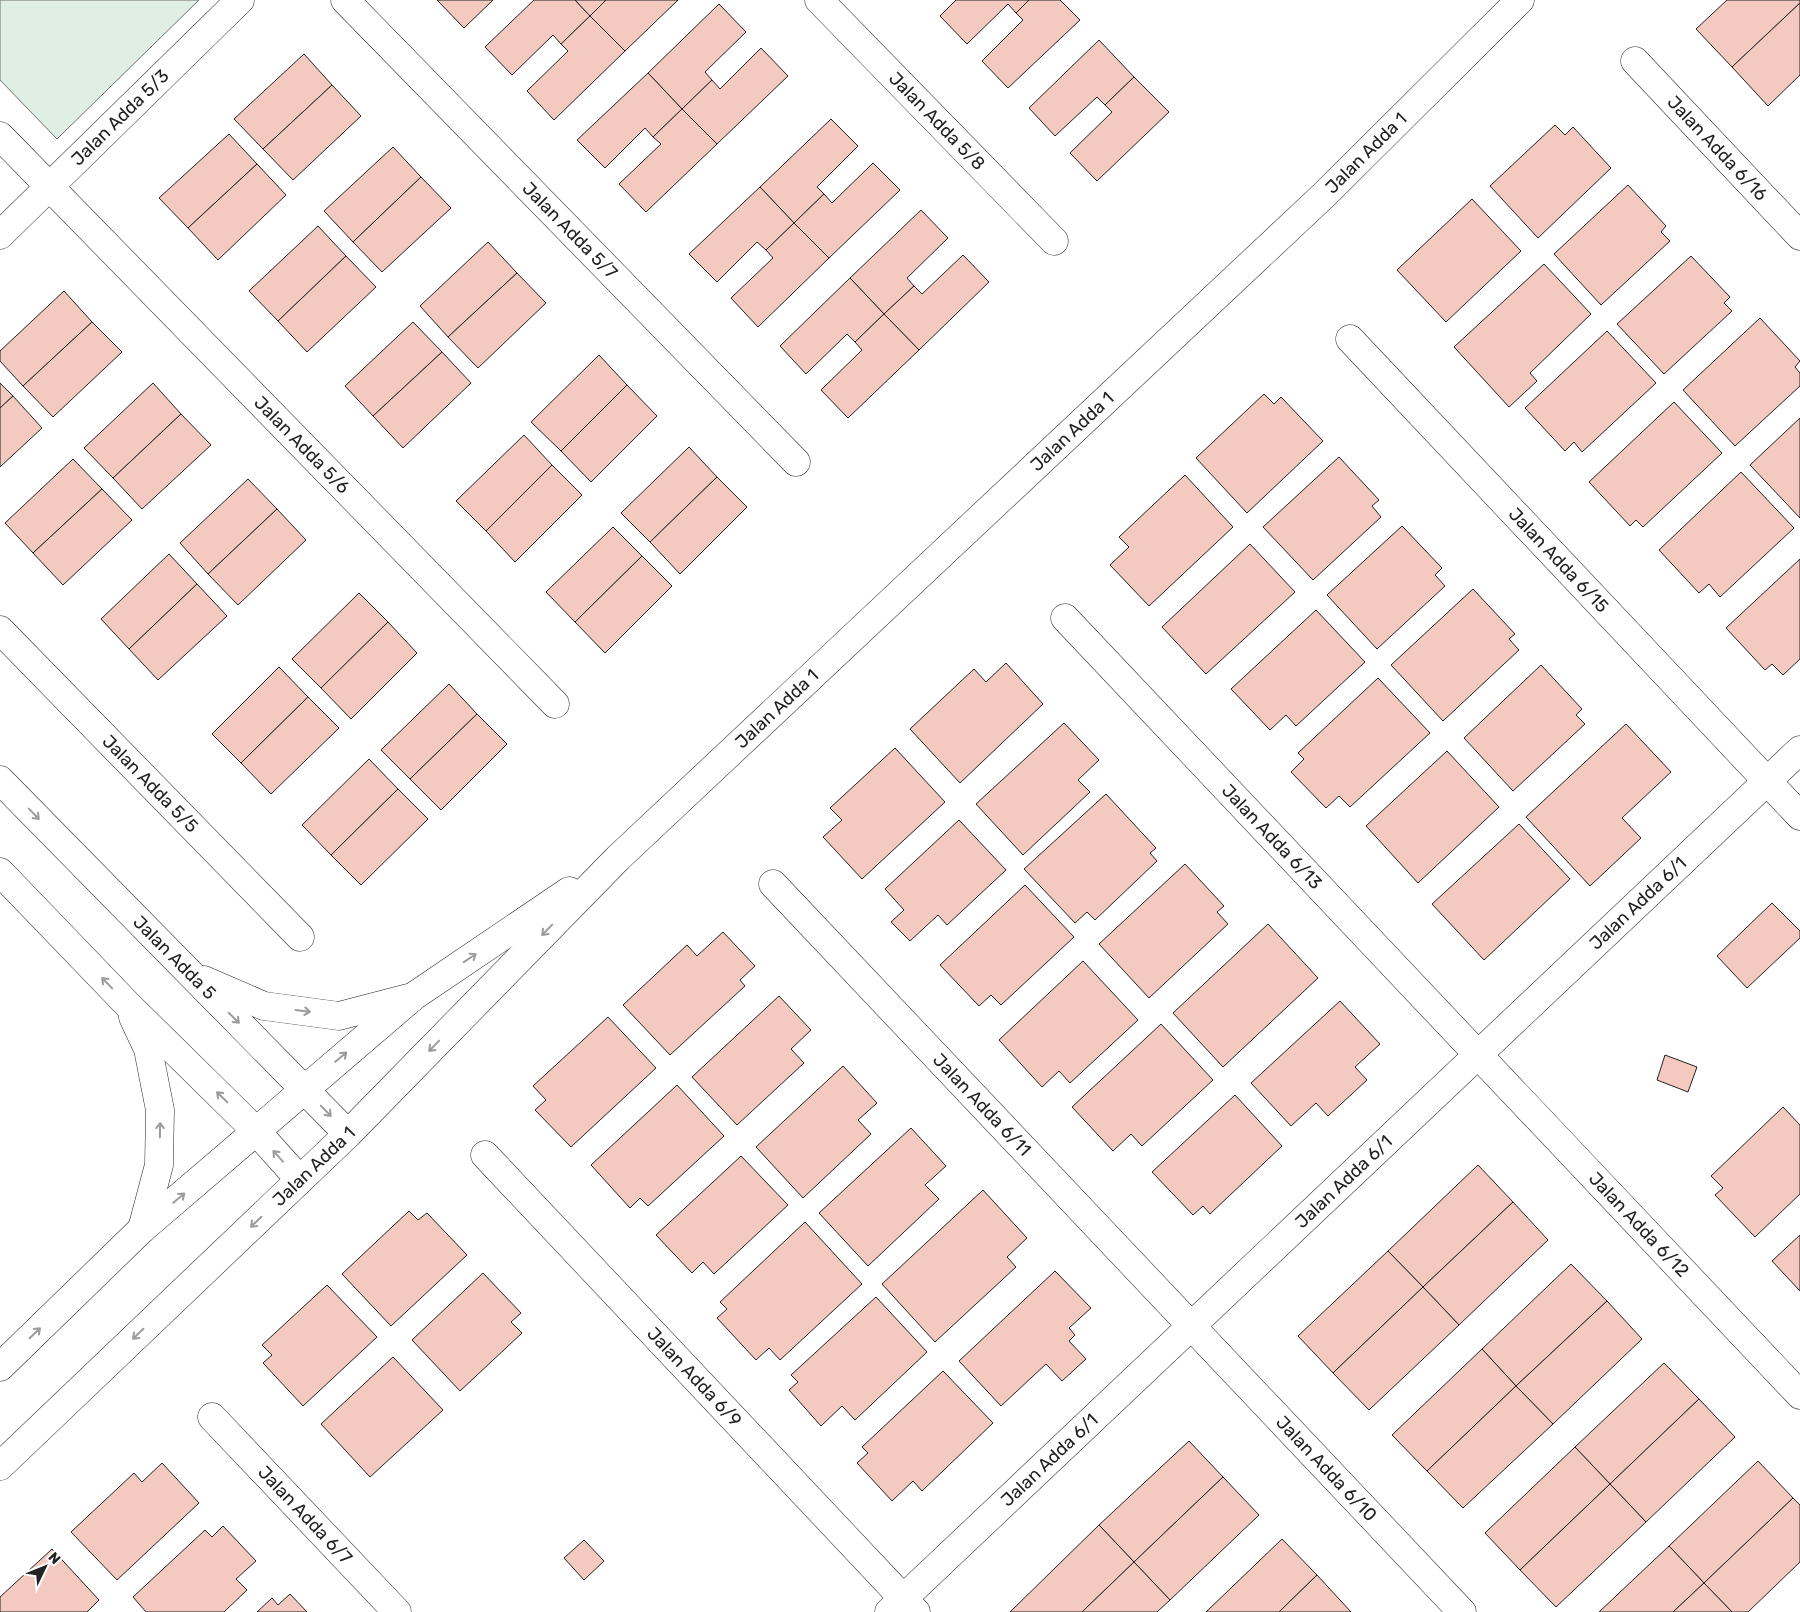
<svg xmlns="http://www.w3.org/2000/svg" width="1800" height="1612" viewBox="0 0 1800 1612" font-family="Rubik,sans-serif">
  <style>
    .green { fill: #e0efe3; stroke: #6f6f6f }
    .building { fill: #f3c9c0; stroke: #222 }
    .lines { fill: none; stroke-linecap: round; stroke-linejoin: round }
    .street-casing { stroke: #222; stroke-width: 29 }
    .secondary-casing { stroke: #222; stroke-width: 29 }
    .street { stroke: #fff; stroke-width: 28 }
    .secondary { stroke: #fff; stroke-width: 28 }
    .oneway { stroke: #9c9c9c }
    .labels { text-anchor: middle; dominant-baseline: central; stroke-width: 4; stroke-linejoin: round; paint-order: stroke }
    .street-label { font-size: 18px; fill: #222; stroke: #fff }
  </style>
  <rect width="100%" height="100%" fill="#fff"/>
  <polygon class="green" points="0,0 199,0 57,139 0,80"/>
  <g class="building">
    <polygon points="437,0 493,0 464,28"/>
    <polygon points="534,0 575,0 590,16 561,44 553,35 512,75 485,47"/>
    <polygon points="575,0 606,0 590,16"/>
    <polygon points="606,0 678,0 625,51 590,16"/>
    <polygon points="956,0 1029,0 1016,13 1008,4 967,44 940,16"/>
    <polygon points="1029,0 1060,0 1080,20 1008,88 982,61 1023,20 1016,13"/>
    <polygon points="1727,0 1800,0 1800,3 1732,67 1696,29"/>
    <polygon points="1800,3 1800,75 1768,106 1732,67"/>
    <polygon points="719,4 746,32 705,72 712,80 682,109 648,73"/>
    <polygon points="590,16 625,51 554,120 527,91 568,51 561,44"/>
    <polygon points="1099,40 1134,77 1105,105 1097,97 1055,136 1029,108"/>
    <polygon points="761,48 788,76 717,144 682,109 712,80 720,89"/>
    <polygon points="304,54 332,85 263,149 234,119"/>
    <polygon points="648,73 682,109 653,137 645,128 605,168 577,140"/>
    <polygon points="1134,77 1169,112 1097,181 1070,153 1112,112 1105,105"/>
    <polygon points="332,85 361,116 293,180 263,149"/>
    <polygon points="682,109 717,144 646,212 619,184 661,144 653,137"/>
    <polygon points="831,119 858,146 817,187 824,194 794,223 760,187"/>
    <polygon points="1555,125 1565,135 1573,127 1611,168 1538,238 1490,186"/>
    <polygon points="229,134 257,164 188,228 159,198"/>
    <polygon points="393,147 421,177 353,242 324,211"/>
    <polygon points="873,163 900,190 829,258 794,223 824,194 832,203"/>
    <polygon points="257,164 286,195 218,260 188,228"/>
    <polygon points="421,177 451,208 382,272 353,242"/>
    <polygon points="1628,185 1666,226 1661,232 1670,241 1601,305 1554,254"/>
    <polygon points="760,187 794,223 766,250 757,242 717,282 689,254"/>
    <polygon points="1472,199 1521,251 1446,322 1397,270"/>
    <polygon points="921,210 948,238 907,278 914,286 884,314 850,278"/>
    <polygon points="794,223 829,258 758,327 731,298 773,258 766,250"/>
    <polygon points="318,226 346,256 278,321 249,291"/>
    <polygon points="488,242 517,273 448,337 420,306"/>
    <polygon points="963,255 989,282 919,350 884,314 914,286 922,294"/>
    <polygon points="346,256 376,287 307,352 278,321"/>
    <polygon points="1691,256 1730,297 1724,303 1732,311 1664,374 1617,324"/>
    <polygon points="1544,264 1591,314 1530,373 1537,381 1509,407 1454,347"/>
    <polygon points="517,273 546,303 478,368 448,337"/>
    <polygon points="850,278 884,314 855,342 847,334 806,374 780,346"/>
    <polygon points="64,291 92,322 23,386 0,361 0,351"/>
    <polygon points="884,314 919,350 848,418 821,390 862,350 855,342"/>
    <polygon points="1760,318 1800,361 1795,367 1800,373 1800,386 1735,446 1683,390"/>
    <polygon points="92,322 122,352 53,417 23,386"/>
    <polygon points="413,322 442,352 373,416 345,386"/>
    <polygon points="1607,331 1656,383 1582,452 1574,442 1565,451 1525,408"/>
    <polygon points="442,352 471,383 403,448 373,416"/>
    <polygon points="599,355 627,385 561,451 531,422"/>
    <polygon points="0,383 13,396 0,408"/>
    <polygon points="153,383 181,414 113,478 84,448"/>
    <polygon points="627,385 657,416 591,482 561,451"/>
    <polygon points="1264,394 1274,404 1281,397 1323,441 1247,513 1196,458"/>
    <polygon points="13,396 42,428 0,467 0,408"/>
    <polygon points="1674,402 1722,453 1643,527 1636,520 1630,526 1589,482"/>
    <polygon points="181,414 211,445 142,509 113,478"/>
    <polygon points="1800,418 1800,518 1750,465"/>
    <polygon points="524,435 552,465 486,531 456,501"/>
    <polygon points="689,447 717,477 650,542 621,513"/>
    <polygon points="1339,457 1379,500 1372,506 1381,517 1313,580 1263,527"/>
    <polygon points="73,459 102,489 33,553 5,523"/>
    <polygon points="552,465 582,495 515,562 486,531"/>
    <polygon points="1741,472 1794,528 1720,597 1709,584 1699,593 1659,550"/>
    <polygon points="1185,475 1233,527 1149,606 1110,565 1129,547 1119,537"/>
    <polygon points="717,477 747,507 680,574 650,542"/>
    <polygon points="248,479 277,509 208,574 180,543"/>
    <polygon points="102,489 132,520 63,585 33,553"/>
    <polygon points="277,509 306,540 238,605 208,574"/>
    <polygon points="1402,526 1442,568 1435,575 1445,586 1377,649 1327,595"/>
    <polygon points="613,527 642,556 575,622 546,592"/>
    <polygon points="1250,544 1295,592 1206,674 1162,627"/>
    <polygon points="169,554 197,584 129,649 101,619"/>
    <polygon points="642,556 672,586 605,653 575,622"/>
    <polygon points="1800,559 1800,659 1783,675 1772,664 1765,670 1726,628"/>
    <polygon points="197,584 227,616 158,680 129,649"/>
    <polygon points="1473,589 1515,634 1509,639 1519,650 1443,721 1391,665"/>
    <polygon points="359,593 388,622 321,688 292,659"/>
    <polygon points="1316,610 1365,662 1296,726 1286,715 1270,730 1231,689"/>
    <polygon points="388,622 417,653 351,719 321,688"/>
    <polygon points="1006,663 1043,704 960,783 910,729 974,669 986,682"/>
    <polygon points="1541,665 1582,709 1576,715 1585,724 1513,791 1464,738"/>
    <polygon points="279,667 308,697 241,763 212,734"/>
    <polygon points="1378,678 1430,733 1350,807 1339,796 1326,808 1291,772 1304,759 1298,753"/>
    <polygon points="449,684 477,714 410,779 381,750"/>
    <polygon points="308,697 339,728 271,794 241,763"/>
    <polygon points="477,714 507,744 441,810 410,779"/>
    <polygon points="1064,723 1099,760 1078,780 1090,792 1023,855 976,804"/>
    <polygon points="1626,724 1671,772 1622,818 1641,838 1590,886 1526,817"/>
    <polygon points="895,748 945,802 862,879 823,837 842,820 830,808"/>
    <polygon points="1447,751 1499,807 1418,883 1366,826"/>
    <polygon points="369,759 398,789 331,855 302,825"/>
    <polygon points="398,789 428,819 361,885 331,855"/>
    <polygon points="1106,794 1156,848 1150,853 1157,861 1095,920 1087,912 1075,923 1024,869"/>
    <polygon points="959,820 1006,870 947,925 938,915 910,941 891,922 904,910 885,889"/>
    <polygon points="1519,824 1570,879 1484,960 1432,904"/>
    <polygon points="1185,864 1224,906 1217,912 1228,924 1149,998 1099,944"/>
    <polygon points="1025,885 1074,937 1001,1005 991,995 979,1006 940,965"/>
    <polygon points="1772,903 1800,931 1800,938 1747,988 1717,956"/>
    <polygon points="1268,924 1318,978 1223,1067 1173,1013"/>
    <polygon points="723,932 755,966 740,980 745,986 670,1055 623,1005 687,945 697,956"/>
    <polygon points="1083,961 1138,1020 1070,1083 1059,1071 1042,1087 999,1040"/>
    <polygon points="779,996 811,1030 791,1049 804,1063 737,1125 692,1077"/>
    <polygon points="1340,1001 1380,1044 1355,1067 1367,1080 1328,1116 1316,1103 1291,1126 1251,1083"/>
    <polygon points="608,1017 656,1068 571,1147 535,1110 546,1100 533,1086"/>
    <polygon points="1161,1024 1213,1080 1142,1146 1131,1134 1113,1151 1072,1107"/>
    <polygon points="1665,1055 1697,1067 1688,1092 1657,1080"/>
    <polygon points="843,1066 877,1103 858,1120 871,1134 803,1198 756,1147"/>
    <polygon points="677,1085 724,1136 648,1206 640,1198 630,1208 591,1165"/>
    <polygon points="1235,1095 1282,1146 1210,1214 1203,1206 1193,1215 1152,1172"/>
    <polygon points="1783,1107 1800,1125 1800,1194 1755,1237 1715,1195 1723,1188 1711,1176"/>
    <polygon points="911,1128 946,1166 925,1185 939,1199 868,1266 819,1213"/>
    <polygon points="741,1156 788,1205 714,1274 703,1262 692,1273 656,1235"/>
    <polygon points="1478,1165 1513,1202 1423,1287 1388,1251"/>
    <polygon points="983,1190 1027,1238 1007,1257 1016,1267 935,1342 882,1284"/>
    <polygon points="1513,1202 1548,1240 1459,1325 1423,1287"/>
    <polygon points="409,1211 418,1220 427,1213 467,1255 391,1326 342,1274"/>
    <polygon points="805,1222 862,1284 780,1360 769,1348 756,1360 717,1318 727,1309 720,1302"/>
    <polygon points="1800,1235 1800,1291 1772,1261"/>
    <polygon points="1388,1251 1423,1287 1333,1373 1298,1336"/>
    <polygon points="1571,1264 1607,1301 1516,1386 1482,1349"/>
    <polygon points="1055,1271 1091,1308 1069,1328 1075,1335 1069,1341 1086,1359 1062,1381 1046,1364 1001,1406 959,1361"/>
    <polygon points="483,1273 521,1313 511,1322 522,1333 460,1391 412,1340"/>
    <polygon points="327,1285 377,1337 303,1406 263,1363 272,1355 262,1345"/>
    <polygon points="1423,1287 1459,1325 1369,1410 1333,1373"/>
    <polygon points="876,1297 927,1352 855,1420 842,1406 821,1426 789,1390 798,1382 791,1375"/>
    <polygon points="1607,1301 1642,1339 1553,1424 1516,1386"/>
    <polygon points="1482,1349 1516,1386 1427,1471 1392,1435"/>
    <polygon points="393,1357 443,1410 370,1477 321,1424"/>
    <polygon points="1664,1363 1699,1399 1610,1484 1575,1447"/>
    <polygon points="943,1371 993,1423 922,1491 913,1481 892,1501 857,1463 868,1453 862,1447"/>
    <polygon points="1516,1386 1553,1424 1463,1508 1427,1471"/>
    <polygon points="1699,1399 1735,1437 1646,1522 1610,1484"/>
    <polygon points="1189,1441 1223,1477 1134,1562 1099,1525"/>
    <polygon points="1575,1447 1610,1484 1520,1570 1485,1533"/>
    <polygon points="1758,1461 1793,1498 1704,1583 1669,1546"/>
    <polygon points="162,1463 199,1503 117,1580 71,1532 134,1473 142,1482"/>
    <polygon points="1223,1477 1259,1515 1170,1600 1134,1562"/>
    <polygon points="1610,1484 1646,1522 1556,1607 1520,1570"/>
    <polygon points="1793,1498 1800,1505 1800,1562 1748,1612 1732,1612 1704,1583"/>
    <polygon points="1099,1525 1134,1562 1082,1612 1010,1612"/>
    <polygon points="223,1526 256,1561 236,1579 247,1590 224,1612 146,1612 133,1597 205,1530 212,1537"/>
    <polygon points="1282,1539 1317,1575 1279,1612 1206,1612"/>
    <polygon points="584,1540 604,1561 584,1580 564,1558"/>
    <polygon points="1669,1546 1704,1583 1673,1612 1599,1612"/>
    <polygon points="52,1549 99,1600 87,1612 0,1612 0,1597"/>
    <polygon points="1134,1562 1170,1600 1157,1612 1082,1612"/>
    <polygon points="1317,1575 1351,1612 1279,1612"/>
    <polygon points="1704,1583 1732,1612 1673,1612"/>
    <polygon points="290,1594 307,1612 257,1612 272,1598 278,1605"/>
  </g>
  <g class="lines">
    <defs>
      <g id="street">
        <path id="s1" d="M345 0 796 462"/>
        <path id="s2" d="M819 0 1054 241"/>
        <path id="s3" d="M1635 61 1800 236"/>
        <path id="s4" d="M0 136 555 704"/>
        <path id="s5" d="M0 235 240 0"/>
        <path id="s6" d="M1350 339 1800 816"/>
        <path id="s7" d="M1065 618 1800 1395"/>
        <path id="s8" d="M0 630 300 937"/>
        <path id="s9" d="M773 884 1462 1612"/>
        <path id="s10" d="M485 1155 916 1612"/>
        <path id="s11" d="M212 1417 397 1612"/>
        <path id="s12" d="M889 1612 1800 750"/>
      </g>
      <g id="secondary">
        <path id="s13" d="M0 780 348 1134"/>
        <polyline points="0,872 128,1005 257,1132 300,1180"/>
        <polyline points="204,980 264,1006 339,1016 408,998"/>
        <polyline points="133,1017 148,1049 160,1110 159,1165 142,1229"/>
        <polyline points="0,1367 142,1229 414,996 569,891"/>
        <path id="s14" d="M0 1466 348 1134 618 858 1324 195 1520 0"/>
      </g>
    </defs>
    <use href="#street" class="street-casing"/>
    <use href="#secondary" class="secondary-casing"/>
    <use href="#street" class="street"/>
    <use href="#secondary" class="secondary"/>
  </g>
  <defs><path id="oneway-shaft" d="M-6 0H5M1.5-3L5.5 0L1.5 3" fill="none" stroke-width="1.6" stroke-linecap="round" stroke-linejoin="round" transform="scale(1.25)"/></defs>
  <g class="oneway">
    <use href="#oneway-shaft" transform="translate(34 814) rotate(46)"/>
    <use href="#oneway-shaft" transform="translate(547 930) rotate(134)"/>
    <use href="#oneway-shaft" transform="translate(470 958) rotate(-34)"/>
    <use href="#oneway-shaft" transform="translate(107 983) rotate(-134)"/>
    <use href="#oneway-shaft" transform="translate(303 1011) rotate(7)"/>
    <use href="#oneway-shaft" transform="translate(234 1018) rotate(45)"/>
    <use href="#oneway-shaft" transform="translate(434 1046) rotate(134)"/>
    <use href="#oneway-shaft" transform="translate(341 1057) rotate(-40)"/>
    <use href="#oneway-shaft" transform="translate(222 1097) rotate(-136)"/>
    <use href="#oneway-shaft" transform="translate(326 1111) rotate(46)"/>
    <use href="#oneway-shaft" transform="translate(160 1130) rotate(-89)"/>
    <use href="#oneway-shaft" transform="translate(278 1156) rotate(-132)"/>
    <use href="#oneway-shaft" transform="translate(179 1198) rotate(-40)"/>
    <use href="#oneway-shaft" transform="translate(256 1222) rotate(136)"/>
    <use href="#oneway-shaft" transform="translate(35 1333) rotate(-44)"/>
    <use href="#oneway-shaft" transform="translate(138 1334) rotate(136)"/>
  </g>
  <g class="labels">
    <g class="street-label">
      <text stroke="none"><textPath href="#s5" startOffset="168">Jalan Adda 5/3</textPath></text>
      <text stroke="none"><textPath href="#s2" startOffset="169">Jalan Adda 5/8</textPath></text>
      <text stroke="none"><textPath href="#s3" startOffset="120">Jalan Adda 6/16</textPath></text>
      <text stroke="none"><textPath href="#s14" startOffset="1895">Jalan Adda 1</textPath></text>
      <text stroke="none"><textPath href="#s1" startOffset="322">Jalan Adda 5/7</textPath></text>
      <text stroke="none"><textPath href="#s14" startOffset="1490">Jalan Adda 1</textPath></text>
      <text stroke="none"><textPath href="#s4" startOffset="432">Jalan Adda 5/6</textPath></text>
      <text stroke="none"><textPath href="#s6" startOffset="304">Jalan Adda 6/15</textPath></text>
      <text stroke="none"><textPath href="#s14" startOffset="1085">Jalan Adda 1</textPath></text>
      <text stroke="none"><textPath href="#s8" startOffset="215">Jalan Adda 5/5</textPath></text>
      <text stroke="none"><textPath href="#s7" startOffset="301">Jalan Adda 6/13</textPath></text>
      <text stroke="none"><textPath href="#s12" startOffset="1031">Jalan Adda 6/1</textPath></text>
      <text stroke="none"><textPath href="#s13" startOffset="249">Jalan Adda 5</textPath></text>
      <text stroke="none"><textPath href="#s9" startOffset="304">Jalan Adda 6/11</textPath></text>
      <text stroke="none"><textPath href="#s14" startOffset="434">Jalan Adda 1</textPath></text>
      <text stroke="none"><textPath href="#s12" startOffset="626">Jalan Adda 6/1</textPath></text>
      <text stroke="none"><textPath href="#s7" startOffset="835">Jalan Adda 6/12</textPath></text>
      <text stroke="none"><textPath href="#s10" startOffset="305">Jalan Adda 6/9</textPath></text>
      <text stroke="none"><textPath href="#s12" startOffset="221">Jalan Adda 6/1</textPath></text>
      <text stroke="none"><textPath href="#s9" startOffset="805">Jalan Adda 6/10</textPath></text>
      <text stroke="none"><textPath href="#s11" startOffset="135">Jalan Adda 6/7</textPath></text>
    </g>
  </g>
  <g transform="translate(45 1567) rotate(47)" stroke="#ffffff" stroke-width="4" paint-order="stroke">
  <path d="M0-4L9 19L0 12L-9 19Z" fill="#222222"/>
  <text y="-8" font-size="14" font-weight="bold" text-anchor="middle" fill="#222222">N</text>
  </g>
</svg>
